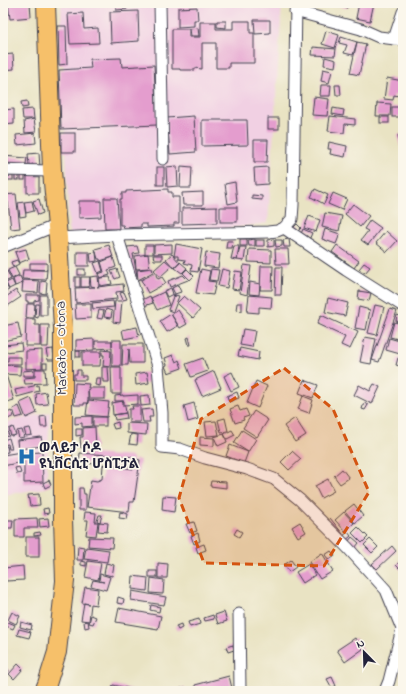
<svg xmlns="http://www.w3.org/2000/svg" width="406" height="694" viewBox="0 0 406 694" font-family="'Indie Flower','Noto Sans Ethiopic',sans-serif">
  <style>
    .built { fill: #f1d0e3 }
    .building { fill: #e49dce }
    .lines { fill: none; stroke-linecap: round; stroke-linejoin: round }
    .street-casing { stroke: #403f4f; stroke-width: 13 }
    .primary-casing { stroke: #403f4f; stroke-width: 20 }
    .street { stroke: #fff; stroke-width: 11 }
    .primary { stroke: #f6c06b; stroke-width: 18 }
    .marked { fill: #d45411; fill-opacity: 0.2; stroke: #d45411; stroke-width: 3; stroke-dasharray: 8 5; stroke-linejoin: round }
    .labels { text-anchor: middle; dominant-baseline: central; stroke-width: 3.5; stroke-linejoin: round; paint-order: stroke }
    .street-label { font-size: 14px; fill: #22223b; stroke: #fbf7ec }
    .poi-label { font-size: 14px; font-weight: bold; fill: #22223b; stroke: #fbf7ec; text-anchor: start }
  </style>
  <rect width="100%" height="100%" fill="#fbf7ec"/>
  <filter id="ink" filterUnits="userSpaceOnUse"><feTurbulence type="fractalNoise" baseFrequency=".025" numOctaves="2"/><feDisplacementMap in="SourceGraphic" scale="8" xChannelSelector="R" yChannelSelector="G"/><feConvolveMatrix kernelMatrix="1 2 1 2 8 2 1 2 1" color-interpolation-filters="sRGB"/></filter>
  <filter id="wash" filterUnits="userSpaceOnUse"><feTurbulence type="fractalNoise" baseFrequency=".012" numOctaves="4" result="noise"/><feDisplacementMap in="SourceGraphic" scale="16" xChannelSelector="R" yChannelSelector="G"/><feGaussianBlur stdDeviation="0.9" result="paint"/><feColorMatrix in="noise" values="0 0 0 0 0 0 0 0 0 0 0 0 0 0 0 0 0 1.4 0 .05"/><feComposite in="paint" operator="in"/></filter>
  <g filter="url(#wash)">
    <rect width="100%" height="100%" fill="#e9e3c3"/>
    <g class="built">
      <polygon points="61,3 282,3 268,223 223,229 69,234"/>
      <polygon points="50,412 46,488 3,495 3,423"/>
    </g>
    <g id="blocks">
      <g class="building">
        <polygon points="8,3 30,3 31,17 10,19"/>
        <polygon points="116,3 127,3 127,9 116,10"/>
        <polygon points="329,3 349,3 347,8"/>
        <polygon points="359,3 374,3 370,21 356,18"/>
        <polygon points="197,7 198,20 194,20 194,26 178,27 178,8"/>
        <polygon points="138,11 139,41 111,43 110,12"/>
        <polygon points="83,13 84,29 98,28 99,43 70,44 68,14"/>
        <polygon points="254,20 270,20 270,33 255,34"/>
        <polygon points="217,21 226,21 226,28 217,27"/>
        <polygon points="233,21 250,21 250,33 254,33 254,63 229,63 229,68 216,68 216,43 202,43 202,69 195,68 195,70 180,70 180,69 172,69 172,29 189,29 189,37 200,37 200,22 216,22 216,29 233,29"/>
        <polygon points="58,26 66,26 67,64 59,65"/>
        <polygon points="198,28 199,36 191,36 190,29"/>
        <polygon points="326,31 339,35 335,48 322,44"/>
        <polygon points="341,37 357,42 353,55 344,53 347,45 339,43"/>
        <polygon points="357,42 366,44 359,75 350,73"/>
        <polygon points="313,47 336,49 335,56 312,55"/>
        <polygon points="13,54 14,69 3,70 3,55"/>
        <polygon points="325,57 336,60 335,67 324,65"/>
        <polygon points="121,58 122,67 154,65 157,125 61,129 59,70 91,68 90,59"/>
        <polygon points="323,69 332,71 329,83 321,81"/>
        <polygon points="387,78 403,81 403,97 394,95 393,100 384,99"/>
        <polygon points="321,85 331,85 330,96 320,96"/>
        <polygon points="335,85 340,85 341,95 336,95"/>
        <polygon points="314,97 329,99 327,116 312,115"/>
        <polygon points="27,101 28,107 22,108 21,102"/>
        <polygon points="377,103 391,104 390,116 376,116"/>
        <rect x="392" y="107" width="11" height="10"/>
        <polygon points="333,108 344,110 343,116 332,114"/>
        <polygon points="14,109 14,124 3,125 3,110"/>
        <polygon points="33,109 34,119 23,119 22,110"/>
        <polygon points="194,116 196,152 170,154 167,118"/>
        <polygon points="330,116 355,119 355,125 345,124 344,133 328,131"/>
        <rect x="380" y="117" width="9" height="6"/>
        <rect x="268" y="118" width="11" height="11"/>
        <polygon points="34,119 36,132 25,133 24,121"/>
        <polygon points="202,120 247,120 248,145 202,146"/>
        <polygon points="35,133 36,143 17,145 16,135"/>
        <rect x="61" y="133" width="14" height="19"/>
        <polygon points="403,134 403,146 400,146 398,135"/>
        <polygon points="254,140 268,140 267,162 254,162"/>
        <polygon points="329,142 347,146 345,157 330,154 331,149 328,149"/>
        <polygon points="39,153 40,168 33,169 33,164 29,165 28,154"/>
        <polygon points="3,156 27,158 26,164 3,163"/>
        <polygon points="177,166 178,186 167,187 166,167"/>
        <polygon points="181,166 192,167 191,188 180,188"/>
        <rect x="157" y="167" width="7" height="18"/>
        <polygon points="268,167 268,184 255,185 254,168"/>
        <rect x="15" y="174" width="4" height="6"/>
        <rect x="21" y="174" width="4" height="6"/>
        <rect x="27" y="174" width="12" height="19"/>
        <rect x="7" y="176" width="6" height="4"/>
        <polygon points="235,182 237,202 228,204 225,184"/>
        <polygon points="168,189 168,192 172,192 172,197 179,197 179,223 174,223 174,226 147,227 147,224 141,224 141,227 124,228 123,225 120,225 120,199 122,199 122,193 126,193 126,191"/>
        <polygon points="315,189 328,195 324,204 311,197"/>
        <polygon points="203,192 203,205 183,205 182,193"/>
        <polygon points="333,193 347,199 342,210 328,204"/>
        <polygon points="16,194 20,228 11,229 8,202 3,202 3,195"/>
        <polygon points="252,195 262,196 262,200 252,199"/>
        <polygon points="104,198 117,198 119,229 105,229"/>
        <polygon points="39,199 43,213 38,215 33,201"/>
        <polygon points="32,201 34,211 26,213 24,202"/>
        <polygon points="79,201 101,201 101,217 79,218"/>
        <polygon points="24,202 26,216 20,217 18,203"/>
        <polygon points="353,204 369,216 360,227 345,214"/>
        <polygon points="217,207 217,223 182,224 182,208"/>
        <rect x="220" y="207" width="17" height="15"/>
        <polygon points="325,213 342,216 339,231 322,227"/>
        <polygon points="309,216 320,220 316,232 304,228"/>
        <polygon points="370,220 381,228 368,245 361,240 368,231 364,229"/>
        <polygon points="297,224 301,228 297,232 293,228"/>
        <polygon points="303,229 312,233 309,240 300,236"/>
        <polygon points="325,229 340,234 336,244 322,239"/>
        <polygon points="386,231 397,241 387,252 376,243"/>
        <rect x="240" y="239" width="7" height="7"/>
        <polygon points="255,239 255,246 249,246 248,240"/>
        <polygon points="274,239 274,246 268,247 268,240"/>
        <polygon points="289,239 290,247 284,247 283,240"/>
        <rect x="256" y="240" width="8" height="6"/>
        <polygon points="275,240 282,240 282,246 276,247"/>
        <polygon points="227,241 233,241 232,248 226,248"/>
        <polygon points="172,244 172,253 154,254 154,245"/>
        <polygon points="176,244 202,249 198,272 191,271 192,265 184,263 185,260 178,259 178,256 174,256"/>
        <polygon points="109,245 113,257 100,261 100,259 98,259 95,249"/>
        <rect x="145" y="245" width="8" height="9"/>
        <polygon points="337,245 359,261 354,268 332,252"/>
        <polygon points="137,246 139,253 133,254 137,275 134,276 131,270 127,247"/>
        <polygon points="234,246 239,246 237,260 231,259"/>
        <polygon points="240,247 246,247 244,261 237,260"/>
        <polygon points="26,249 29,259 19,263 15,252"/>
        <polygon points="249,249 271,250 271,263 248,262"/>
        <polygon points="275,249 288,249 289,264 276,264"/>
        <rect x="77" y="252" width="12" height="14"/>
        <polygon points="96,252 97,261 91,262 90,253"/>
        <polygon points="206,252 220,254 218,268 204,266"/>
        <polygon points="148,254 150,268 136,269 135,256"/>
        <polygon points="172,254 180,263 174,268 166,259"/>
        <polygon points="153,255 162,255 162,260 154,260"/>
        <polygon points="113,257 116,267 108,270 110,275 100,278 98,274 104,272 101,262"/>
        <polygon points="17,260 19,264 13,267 11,262"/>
        <polygon points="165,260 172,266 160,277 154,270"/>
        <polygon points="100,261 103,271 98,273 94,263"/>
        <polygon points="180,262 187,268 182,273 175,268"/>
        <polygon points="30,263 47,263 47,270 30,269"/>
        <polygon points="364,263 370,267 365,273 359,269"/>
        <polygon points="244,265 251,266 247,295 240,293"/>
        <polygon points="261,266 273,266 272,290 260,290"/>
        <polygon points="15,267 19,275 12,279 8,270"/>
        <polygon points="276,267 282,267 281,295 275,295"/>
        <polygon points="152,268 153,272 138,280 137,270"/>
        <rect x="78" y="269" width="7" height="6"/>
        <polygon points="117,269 120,277 115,279 111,271"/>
        <polygon points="187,269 194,276 190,280 183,273"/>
        <polygon points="201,269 210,271 208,281 216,282 213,295 196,293"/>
        <polygon points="211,269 219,270 217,281 209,280"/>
        <polygon points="222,269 230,271 227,288 218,286"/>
        <polygon points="23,270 47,270 46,280 22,279"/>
        <polygon points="7,271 11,279 5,282 3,279 3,274"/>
        <polygon points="235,271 242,272 239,290 232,289"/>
        <polygon points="155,273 158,279 162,277 166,283 148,293 141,280"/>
        <polygon points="183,275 188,280 170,287 168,281"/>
        <polygon points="20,276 23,283 15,286 13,279"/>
        <polygon points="98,276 99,286 97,287 123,284 124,291 116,292 117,299 76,303 75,288 95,287 91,286 90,277"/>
        <rect x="75" y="277" width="5" height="10"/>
        <polygon points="81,277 90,277 89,287 81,287"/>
        <polygon points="110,277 112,284 100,286 99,278"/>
        <polygon points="3,280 9,290 3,293"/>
        <polygon points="12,280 15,286 9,289 6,283"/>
        <polygon points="23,280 39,281 38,293 22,292"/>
        <polygon points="41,281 47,282 46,294 40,293"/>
        <polygon points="250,282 260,284 259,295 249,294"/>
        <polygon points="178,285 181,292 175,294 172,288"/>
        <polygon points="171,288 173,294 167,297 164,291"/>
        <polygon points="16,290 21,297 3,309 3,299"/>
        <polygon points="359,291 371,293 369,301 358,299"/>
        <polygon points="124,292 127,299 123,300 120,293"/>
        <polygon points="164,292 169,305 157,310 151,298"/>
        <polygon points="174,294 175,297 175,295 179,296 173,312 168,310"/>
        <polygon points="26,295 39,295 39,300 34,301 34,303 28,303 28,301 26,301"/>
        <rect x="40" y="295" width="7" height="20"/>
        <polygon points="249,295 272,297 271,308 259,307 259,313 247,312"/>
        <polygon points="150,296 153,303 144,306 142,300"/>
        <polygon points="184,296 200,310 193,318 177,303"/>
        <polygon points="328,298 348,303 345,316 325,312"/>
        <polygon points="113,301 114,307 93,309 92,303"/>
        <polygon points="115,301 122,301 120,323 113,322"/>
        <polygon points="237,303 242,303 242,311 236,310"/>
        <polygon points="27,304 35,304 34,318 26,318"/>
        <polygon points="36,304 39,304 38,318 35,317"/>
        <polygon points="75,304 91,304 91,318 76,319"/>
        <polygon points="375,305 384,307 377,335 368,333"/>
        <polygon points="359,307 370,310 366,330 355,328"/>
        <polygon points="106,309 112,311 111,318 104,317"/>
        <polygon points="390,309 397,311 379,362 372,360"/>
        <polygon points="99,310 104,311 102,319 97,318"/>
        <polygon points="178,310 187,324 180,328 171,314"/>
        <polygon points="171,314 178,326 167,332 160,321"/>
        <polygon points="321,315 358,332 350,349 341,345 345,337 317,324"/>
        <polygon points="397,315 403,317 402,322 396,321"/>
        <polygon points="26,319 35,319 35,325 40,325 40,346 25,346"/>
        <polygon points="394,322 402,324 398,339 390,337"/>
        <polygon points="18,323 21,337 3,341 3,326"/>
        <polygon points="41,325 49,325 48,347 41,347"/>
        <polygon points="137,327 139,336 124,339 122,330"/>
        <polygon points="243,329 255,331 252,347 240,345"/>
        <polygon points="189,337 191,345 189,345 187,338"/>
        <polygon points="365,337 376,339 371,364 360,362"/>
        <polygon points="389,338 403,342 403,345 400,354 386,350"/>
        <polygon points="94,339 94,350 76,351 76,340"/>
        <polygon points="112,340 121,340 121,366 112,366 112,348 95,349 95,341 112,341 112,347"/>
        <polygon points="21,343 22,350 6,352 5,345"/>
        <polygon points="123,344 143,344 143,363 130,363 129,349 128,365 122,365"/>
        <polygon points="240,348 259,352 258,360 238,356"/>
        <polygon points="53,349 54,360 48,360 46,350"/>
        <polygon points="42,350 42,368 26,369 26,351"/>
        <polygon points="102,350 111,351 110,367 103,366 104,355 102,355"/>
        <rect x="76" y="351" width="4" height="6"/>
        <polygon points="82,352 101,352 100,366 82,366"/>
        <polygon points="173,355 176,362 179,360 182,368 168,373 165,366 167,365 165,358"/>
        <polygon points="8,357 21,357 21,364 5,364 5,361 8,361"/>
        <polygon points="203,358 208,371 191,377 186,364"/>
        <polygon points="398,358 403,359 403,367 396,365"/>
        <rect x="43" y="363" width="4" height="5"/>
        <polygon points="3,365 21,366 20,375 3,374"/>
        <polygon points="102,367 108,367 109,382 103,382 103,379 102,379"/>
        <polygon points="111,367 121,367 121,394 112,394"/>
        <polygon points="35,369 45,369 46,383 25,384 24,378 35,377"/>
        <polygon points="33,370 34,376 23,376 23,371"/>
        <polygon points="77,370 81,370 81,376 86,376 86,380 74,380 74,374 77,374"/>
        <polygon points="214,371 221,388 202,396 195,380"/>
        <polygon points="147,372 149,383 136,385 135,374"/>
        <polygon points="232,372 239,387 231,391 224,376"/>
        <polygon points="6,375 14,400 7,402 3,389 3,376"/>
        <polygon points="96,378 101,378 100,386 95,385"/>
        <polygon points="304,380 318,385 313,398 299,393"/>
        <polygon points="256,381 267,386 258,408 247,403"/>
        <polygon points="75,383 89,384 88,388 105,388 105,399 89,399 88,389 88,403 84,403 84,405 74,405"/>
        <polygon points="374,384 380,387 372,404 354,395 359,385 370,391"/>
        <polygon points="38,385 39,391 17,397 15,390"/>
        <polygon points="46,392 48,404 37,405 36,394"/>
        <polygon points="237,392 239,398 229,402 227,396"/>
        <polygon points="123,395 123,396 138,395 138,404 124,405 124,401 115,401 115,396"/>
        <polygon points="149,395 150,405 141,406 140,396"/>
        <polygon points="303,396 313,400 309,413 298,409"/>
        <polygon points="31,398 37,413 26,418 20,403"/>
        <polygon points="88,400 109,402 107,417 86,415"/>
        <polygon points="123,401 123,405 122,406 125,406 126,413 113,415 112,403"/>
        <polygon points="194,403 198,419 188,422 184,406"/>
        <polygon points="364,403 368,405 365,410 362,409"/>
        <polygon points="19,406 23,416 16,418 13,409"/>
        <polygon points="132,406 140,406 140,422 129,422 129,409 133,409"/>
        <polygon points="238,406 240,411 246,409 249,416 243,418 244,420 235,423 230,409"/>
        <polygon points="152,409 153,417 149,417 150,422 143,422 141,410"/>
        <polygon points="11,411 14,416 6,420 4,415"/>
        <polygon points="254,411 268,420 257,437 243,428"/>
        <polygon points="126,413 127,418 115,420 114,415"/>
        <polygon points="46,416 47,427 41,427 40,417"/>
        <polygon points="92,416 92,426 82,427 82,423 75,424 75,417"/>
        <rect x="93" y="417" width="13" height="9"/>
        <polygon points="225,418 228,431 221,432 218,420"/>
        <polygon points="295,418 306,435 295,442 284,426"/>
        <polygon points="216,421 219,435 207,436 205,422"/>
        <polygon points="118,422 119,428 114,429 112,424"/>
        <polygon points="127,423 147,424 146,435 127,433"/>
        <polygon points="13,427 16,435 11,436 9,429"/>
        <polygon points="95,427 96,447 81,448 80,437 83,437 83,428"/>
        <polygon points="6,428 9,436 3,437 3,430"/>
        <polygon points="30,428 32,435 26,436 24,429"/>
        <polygon points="76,429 82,429 82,435 76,436"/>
        <polygon points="22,430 24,437 19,438 17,431"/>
        <polygon points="232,430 235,435 227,439 224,434"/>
        <polygon points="242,430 256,439 248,452 234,443"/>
        <polygon points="131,434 138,435 137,445 129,444"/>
        <polygon points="224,434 227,442 218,446 214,437"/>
        <polygon points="41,437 43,446 18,449 17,440"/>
        <polygon points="200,437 214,438 214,446 200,445"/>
        <polygon points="9,438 12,449 9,449 8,444 3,445 3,440"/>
        <polygon points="230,445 248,452 244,463 226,456"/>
        <polygon points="7,446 8,452 3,453 3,447"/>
        <polygon points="292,451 301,459 289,470 281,462"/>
        <polygon points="21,452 22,462 3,466 3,455"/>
        <polygon points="42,452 43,482 24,483 24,453"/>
        <polygon points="80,453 133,457 133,466 79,463"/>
        <polygon points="135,459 140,460 134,502 130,502 129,512 87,507 91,480 97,481 102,479 103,465 134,469"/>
        <polygon points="19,467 21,473 17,474 15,468"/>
        <polygon points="342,469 349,478 340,484 334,476"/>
        <polygon points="328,479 334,491 321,498 315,486"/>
        <polygon points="49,480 51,485 45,488 43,483"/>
        <polygon points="211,481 226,482 226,488 210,486"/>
        <polygon points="79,488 83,488 84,494 86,494 86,510 79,510"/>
        <polygon points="39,494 40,505 30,506 28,495"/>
        <polygon points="163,496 176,497 174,512 162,510"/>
        <polygon points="354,504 363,516 355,523 345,511"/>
        <polygon points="48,508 49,513 44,514 43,509"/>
        <polygon points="85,512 96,513 95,522 98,522 96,536 86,535 88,520 84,520"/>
        <polygon points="120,512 128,514 127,519 119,518"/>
        <polygon points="344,512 354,523 345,531 335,520"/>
        <polygon points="99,515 102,515 100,522 97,521"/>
        <polygon points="37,518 38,528 24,528 24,537 15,537 15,519"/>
        <polygon points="48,518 49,526 40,527 39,519"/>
        <polygon points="330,518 343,534 340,537 327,522"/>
        <polygon points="4,520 13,520 12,528 4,528"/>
        <polygon points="99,522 108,523 107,532 98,531"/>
        <polygon points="194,522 197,531 190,533 186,524"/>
        <polygon points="300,522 306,532 298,537 292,527"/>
        <polygon points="358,527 368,537 362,543 352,533"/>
        <polygon points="237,529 242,532 239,537 234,534"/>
        <polygon points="40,532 41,535 34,536 34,533"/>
        <polygon points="348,532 351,536 345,541 342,537"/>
        <polygon points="198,533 200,541 194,544 191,536"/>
        <rect x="26" y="537" width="13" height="20"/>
        <polygon points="89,537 113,538 112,548 88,546"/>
        <polygon points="352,537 359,543 355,548 348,542"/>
        <polygon points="370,539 378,547 372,553 364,545"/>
        <polygon points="204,544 206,550 198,553 196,547"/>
        <polygon points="78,546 84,547 83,560 77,560"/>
        <polygon points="392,546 396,551 377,569 372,564"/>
        <polygon points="86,547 109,550 107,562 84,559"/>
        <polygon points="331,551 335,556 329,560 325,555"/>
        <polygon points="322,553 333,571 320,579 309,562"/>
        <polygon points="403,559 403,572 396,565"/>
        <polygon points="291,560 296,567 289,572 284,565"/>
        <polygon points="81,561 86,562 86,566 81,565"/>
        <polygon points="88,561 101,563 98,580 85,577"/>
        <polygon points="106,563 114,565 112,576 104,574"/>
        <polygon points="158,563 168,564 167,578 158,578"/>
        <polygon points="309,564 315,575 303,583 296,572"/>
        <polygon points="23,566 24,580 6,581 4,568"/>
        <rect x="149" y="571" width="8" height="6"/>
        <polygon points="100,574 110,577 106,590 91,586 93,580 104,582 99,581"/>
        <polygon points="133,576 148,578 147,591 132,589"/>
        <polygon points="151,578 164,580 163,594 150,593"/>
        <polygon points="85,587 98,589 96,605 91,604 89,621 81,620 84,603 89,604 82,603"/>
        <polygon points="132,591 166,597 164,605 131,600"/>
        <polygon points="118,597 124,599 123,604 117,603"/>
        <polygon points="151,605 160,607 159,612 150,610"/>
        <polygon points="119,608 161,616 158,629 116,622"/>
        <polygon points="12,612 20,616 16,624 8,620"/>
        <polygon points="224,612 227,621 218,624 215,615"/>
        <polygon points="91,615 96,617 93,624 89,623"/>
        <polygon points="213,615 214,619 205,621 204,618"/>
        <polygon points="199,619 200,624 190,627 188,622"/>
        <polygon points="88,621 89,627 85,628 84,622"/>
        <polygon points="8,622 15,625 13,629 6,626"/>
        <polygon points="21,622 32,625 31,630 20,627"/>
        <polygon points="181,624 182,628 178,630 176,626"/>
        <polygon points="19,629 31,632 29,638 17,635"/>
        <polygon points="355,638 363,649 345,662 337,650"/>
        <polygon points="233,645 234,650 228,652 226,647"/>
        <polygon points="3,663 9,671 3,676"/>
        <polygon points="18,664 23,669 14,679 9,674"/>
        <polygon points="229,676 232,688 219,691 196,691 195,685"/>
        <polygon points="332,677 336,686 332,688 327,679"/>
        <polygon points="113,685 136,690 136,691 111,691"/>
        <polygon points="185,687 186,691 172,691"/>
      </g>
    </g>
  </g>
  <g filter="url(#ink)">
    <use href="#blocks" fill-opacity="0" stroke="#403f4f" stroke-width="1"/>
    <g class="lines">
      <defs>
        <g id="street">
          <polyline points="160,3 163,159"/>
          <polyline points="295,11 361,29 379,37 403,40"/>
          <polyline points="394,39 403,12"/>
          <polyline points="3,170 52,171"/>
          <polyline points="284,228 346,270 403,306"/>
          <polyline points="117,235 158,366 162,413 162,447 180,449 205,458 247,469 274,479 300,500 348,548 386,590 402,629 389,681 385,691"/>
          <polyline points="58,238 117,235 268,232 277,231 284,228 292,219 293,205 296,3"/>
          <polyline points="3,247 57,225"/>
          <polyline points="239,614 240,691"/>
        </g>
        <polyline id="primary" points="44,691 47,684 57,652 65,581 63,519 63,328 58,238 52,171 46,3"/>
      </defs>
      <use href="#street" class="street-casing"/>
      <use href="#primary" class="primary-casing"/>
      <use href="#street" class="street"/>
      <use href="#primary" class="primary"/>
    </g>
  </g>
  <path class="marked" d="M284 368 333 409 369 492 324 566 204 563 179 498 201 419Z"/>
  <defs>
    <symbol id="hospital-bare" viewBox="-9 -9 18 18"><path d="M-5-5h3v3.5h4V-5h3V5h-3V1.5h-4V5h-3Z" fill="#1f6fb2" stroke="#fbf7ec" stroke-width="2.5" paint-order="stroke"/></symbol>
  </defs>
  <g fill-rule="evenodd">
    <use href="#hospital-bare" x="14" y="444" width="25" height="25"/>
  </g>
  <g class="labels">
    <g class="street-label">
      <text transform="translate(62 348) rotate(-91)">Markato - Otona</text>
    </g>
    <g class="poi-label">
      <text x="39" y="448">ወላይታ ሶዶ<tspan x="39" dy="16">ዩኒቨርሲቲ ሆስፒታል</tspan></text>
    </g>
  </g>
  <rect width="406" height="694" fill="none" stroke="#fbf7ec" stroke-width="16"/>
  <g transform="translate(364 652) rotate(337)" stroke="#fbf7ec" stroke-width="3" paint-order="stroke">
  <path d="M0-3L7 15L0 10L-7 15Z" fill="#22223b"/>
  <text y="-6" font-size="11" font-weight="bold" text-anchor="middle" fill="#22223b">N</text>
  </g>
</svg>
